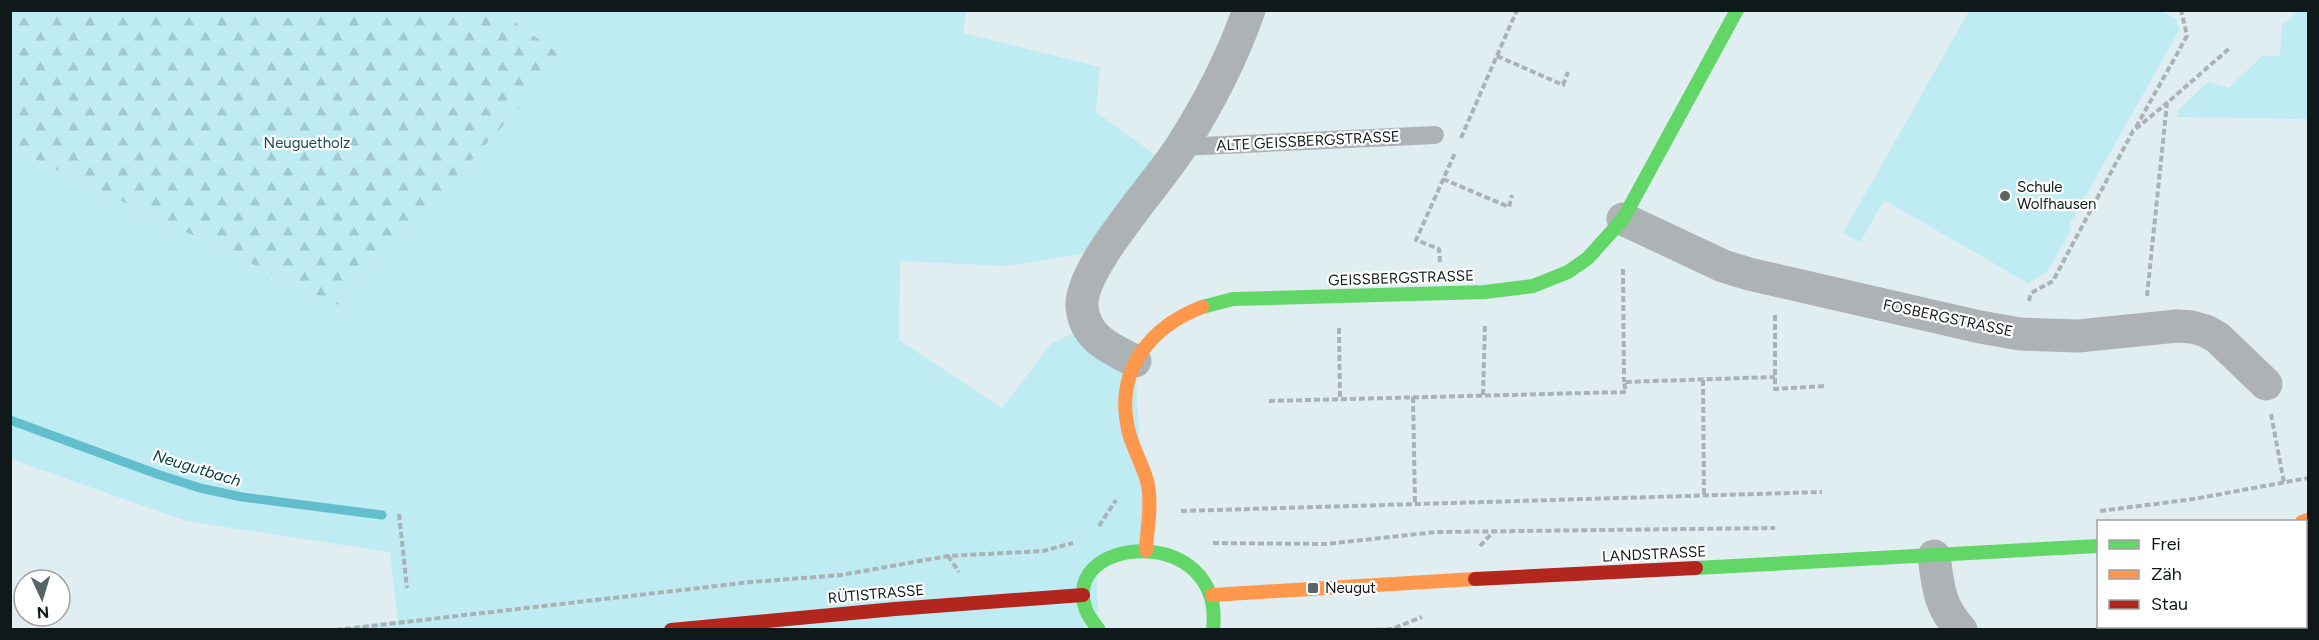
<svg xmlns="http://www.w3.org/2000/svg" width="2319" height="640" viewBox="0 0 2319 640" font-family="Figtree,sans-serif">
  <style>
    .grass { fill: #bfebf3 }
    .forest { fill: url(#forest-firs) }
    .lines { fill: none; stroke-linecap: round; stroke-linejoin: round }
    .stream { stroke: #62becd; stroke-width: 9 }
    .path { stroke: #abb2b5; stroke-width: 4; stroke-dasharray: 6 3; stroke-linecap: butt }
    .lane { stroke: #adb3b5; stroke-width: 18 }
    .street { stroke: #adb3b5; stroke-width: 33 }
    .fast { stroke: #63d668; stroke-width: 14 }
    .slow { stroke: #ff974d; stroke-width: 14 }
    .jam { stroke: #b3261e; stroke-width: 14 }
    .poi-dot { fill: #596465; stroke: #fff; stroke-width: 2 }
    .labels { text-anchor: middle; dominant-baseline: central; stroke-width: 4.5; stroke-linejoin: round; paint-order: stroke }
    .street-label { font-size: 15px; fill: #10191a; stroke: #fff }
    .park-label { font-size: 15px; fill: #184b54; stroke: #fff }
    .poi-label { font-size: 15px; fill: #10191a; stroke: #fff; text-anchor: start }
    .water-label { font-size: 16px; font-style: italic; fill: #003a42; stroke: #fff }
  </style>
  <defs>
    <pattern id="forest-firs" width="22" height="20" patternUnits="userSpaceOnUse" patternTransform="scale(1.5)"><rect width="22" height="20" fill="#bfebf3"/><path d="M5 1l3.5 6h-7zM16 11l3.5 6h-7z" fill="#a3c9d0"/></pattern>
  </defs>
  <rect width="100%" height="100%" fill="#e1eef1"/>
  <g class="grass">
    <polygon points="2160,10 2176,19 2180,29 2069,225 2070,232 2047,272 2028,283 1884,200 1860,242 1843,233 1969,11"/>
    <polygon points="499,11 966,11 963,33 1100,67 1096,112 1169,165 1106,250 1006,266 900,261 899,340 1002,408 1051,344 1087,326 1135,361 1146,550 1096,565 1099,629 336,629 398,621 390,552 186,521 11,459 10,148 338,305 564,58"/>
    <polygon points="2299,11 2308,11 2308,119 2177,117 2177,111 2208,82 2229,88 2262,56 2280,56 2282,25"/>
  </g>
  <polygon class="forest" points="10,11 499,11 565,58 338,305 11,148"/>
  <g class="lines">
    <polyline class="stream" points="10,420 157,474 200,488 242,497 382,515"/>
    <g class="path">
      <polyline points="1497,56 1563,85 1568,72"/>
      <polyline points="2136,127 2187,36 2181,10"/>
      <polyline points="1461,138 1517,10"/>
      <polyline points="1443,179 1509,207 1512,195"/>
      <polyline points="1440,262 1439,249 1416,240 1455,153"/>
      <polyline points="1623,269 1624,382"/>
      <polyline points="2147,296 2167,103 2231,47"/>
      <polyline points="2029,301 2031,293 2053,281 2133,131 2167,103"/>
      <polyline points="1775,315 1775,389 1825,386"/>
      <polyline points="1339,328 1340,399"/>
      <polyline points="1703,380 1704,496"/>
      <polyline points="1483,395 1485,325"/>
      <polyline points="1413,397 1415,504"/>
      <polyline points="1269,401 1626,392 1624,382 1775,377"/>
      <polyline points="2271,414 2284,483"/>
      <polyline points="1181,511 1822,492"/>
      <polyline points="2100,511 2194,499 2308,478"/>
      <polyline points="399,514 407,588"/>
      <polyline points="1099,526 1116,500"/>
      <polyline points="1213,543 1326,544 1436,532 1775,528"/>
      <polyline points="1480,546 1493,532"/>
      <polyline points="948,556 959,572"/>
      <polyline points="336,630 751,582 841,575 948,556 1043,551 1073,543"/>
      <polyline points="1377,630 1392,629 1422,617"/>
    </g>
    <polyline class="lane" points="1181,147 1435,135"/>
    <g class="street">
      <polyline points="1623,219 1723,266 1749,274 1980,327 2020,334 2078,336 2177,326 2192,327 2206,331 2218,338 2266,384"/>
      <path d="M1135 361C1110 348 1084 338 1082 306 1080 266 1159 183 1182 145 1209 103 1232 58 1249 10"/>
      <path d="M1934 556C1938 587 1939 606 1961 630"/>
    </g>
    <g class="fast">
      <polyline points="1202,307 1233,299 1485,292 1533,286 1568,272 1588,258 1623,219 1737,10"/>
      <polyline points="1696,568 2098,546"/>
      <path d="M1099 630C1095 624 1089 618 1086 610 1058 535 1226 522 1213 630"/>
    </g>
    <g class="slow">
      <polyline points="2302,522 2308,520"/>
      <path d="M1146 550C1147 529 1152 507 1148 485 1144 466 1132 448 1128 429 1115 370 1150 327 1202 307"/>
      <polyline points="1212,595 1475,579"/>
    </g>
    <g class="jam">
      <polyline points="1475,579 1696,568"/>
      <polyline points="671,630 895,609 1083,595"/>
    </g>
  </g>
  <g class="poi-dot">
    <circle cx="2005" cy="196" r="6"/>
    <rect x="1307" y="582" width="12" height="12" rx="3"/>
  </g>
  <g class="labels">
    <g class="street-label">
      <text transform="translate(1308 141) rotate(-3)">ALTE GEISSBERGSTRASSE</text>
      <text transform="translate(1401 278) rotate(-2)">GEISSBERGSTRASSE</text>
      <text transform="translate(1948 318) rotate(12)">FOSBERGSTRASSE</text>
      <text transform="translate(1654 554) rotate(-3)">LANDSTRASSE</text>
      <text transform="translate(876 594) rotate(-5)">RÜTISTRASSE</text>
    </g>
    <g class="park-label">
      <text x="307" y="143">Neuguetholz</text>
    </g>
    <g class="poi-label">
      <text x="2017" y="187">Schule<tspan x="2017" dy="17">Wolfhausen</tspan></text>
      <text x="1325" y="588">Neugut</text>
    </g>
    <g class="water-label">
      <text transform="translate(197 468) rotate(17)">Neugutbach</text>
    </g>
  </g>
  <rect width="2319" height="640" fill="none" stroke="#10191a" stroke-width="24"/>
  <rect x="2097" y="520" width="210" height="108" fill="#ffffff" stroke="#9fa3a3" stroke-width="1.5"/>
  <rect x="2109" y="540" width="30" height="9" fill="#63d668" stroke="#9fa3a3" stroke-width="1.5"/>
  <text x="2151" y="550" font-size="18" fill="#10191a">Frei</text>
  <rect x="2109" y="570" width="30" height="9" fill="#ff974d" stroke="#9fa3a3" stroke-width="1.5"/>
  <text x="2151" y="580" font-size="18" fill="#10191a">Zäh</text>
  <rect x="2109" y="600" width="30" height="9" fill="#b3261e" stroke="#9fa3a3" stroke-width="1.5"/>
  <text x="2151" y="610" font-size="18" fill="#10191a">Stau</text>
  <g transform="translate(42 598) rotate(176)"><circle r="28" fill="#ffffff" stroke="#9fa3a3" stroke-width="1.5"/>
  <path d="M0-4.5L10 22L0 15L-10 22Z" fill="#596465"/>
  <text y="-9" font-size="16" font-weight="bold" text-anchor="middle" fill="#10191a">N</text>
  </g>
</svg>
